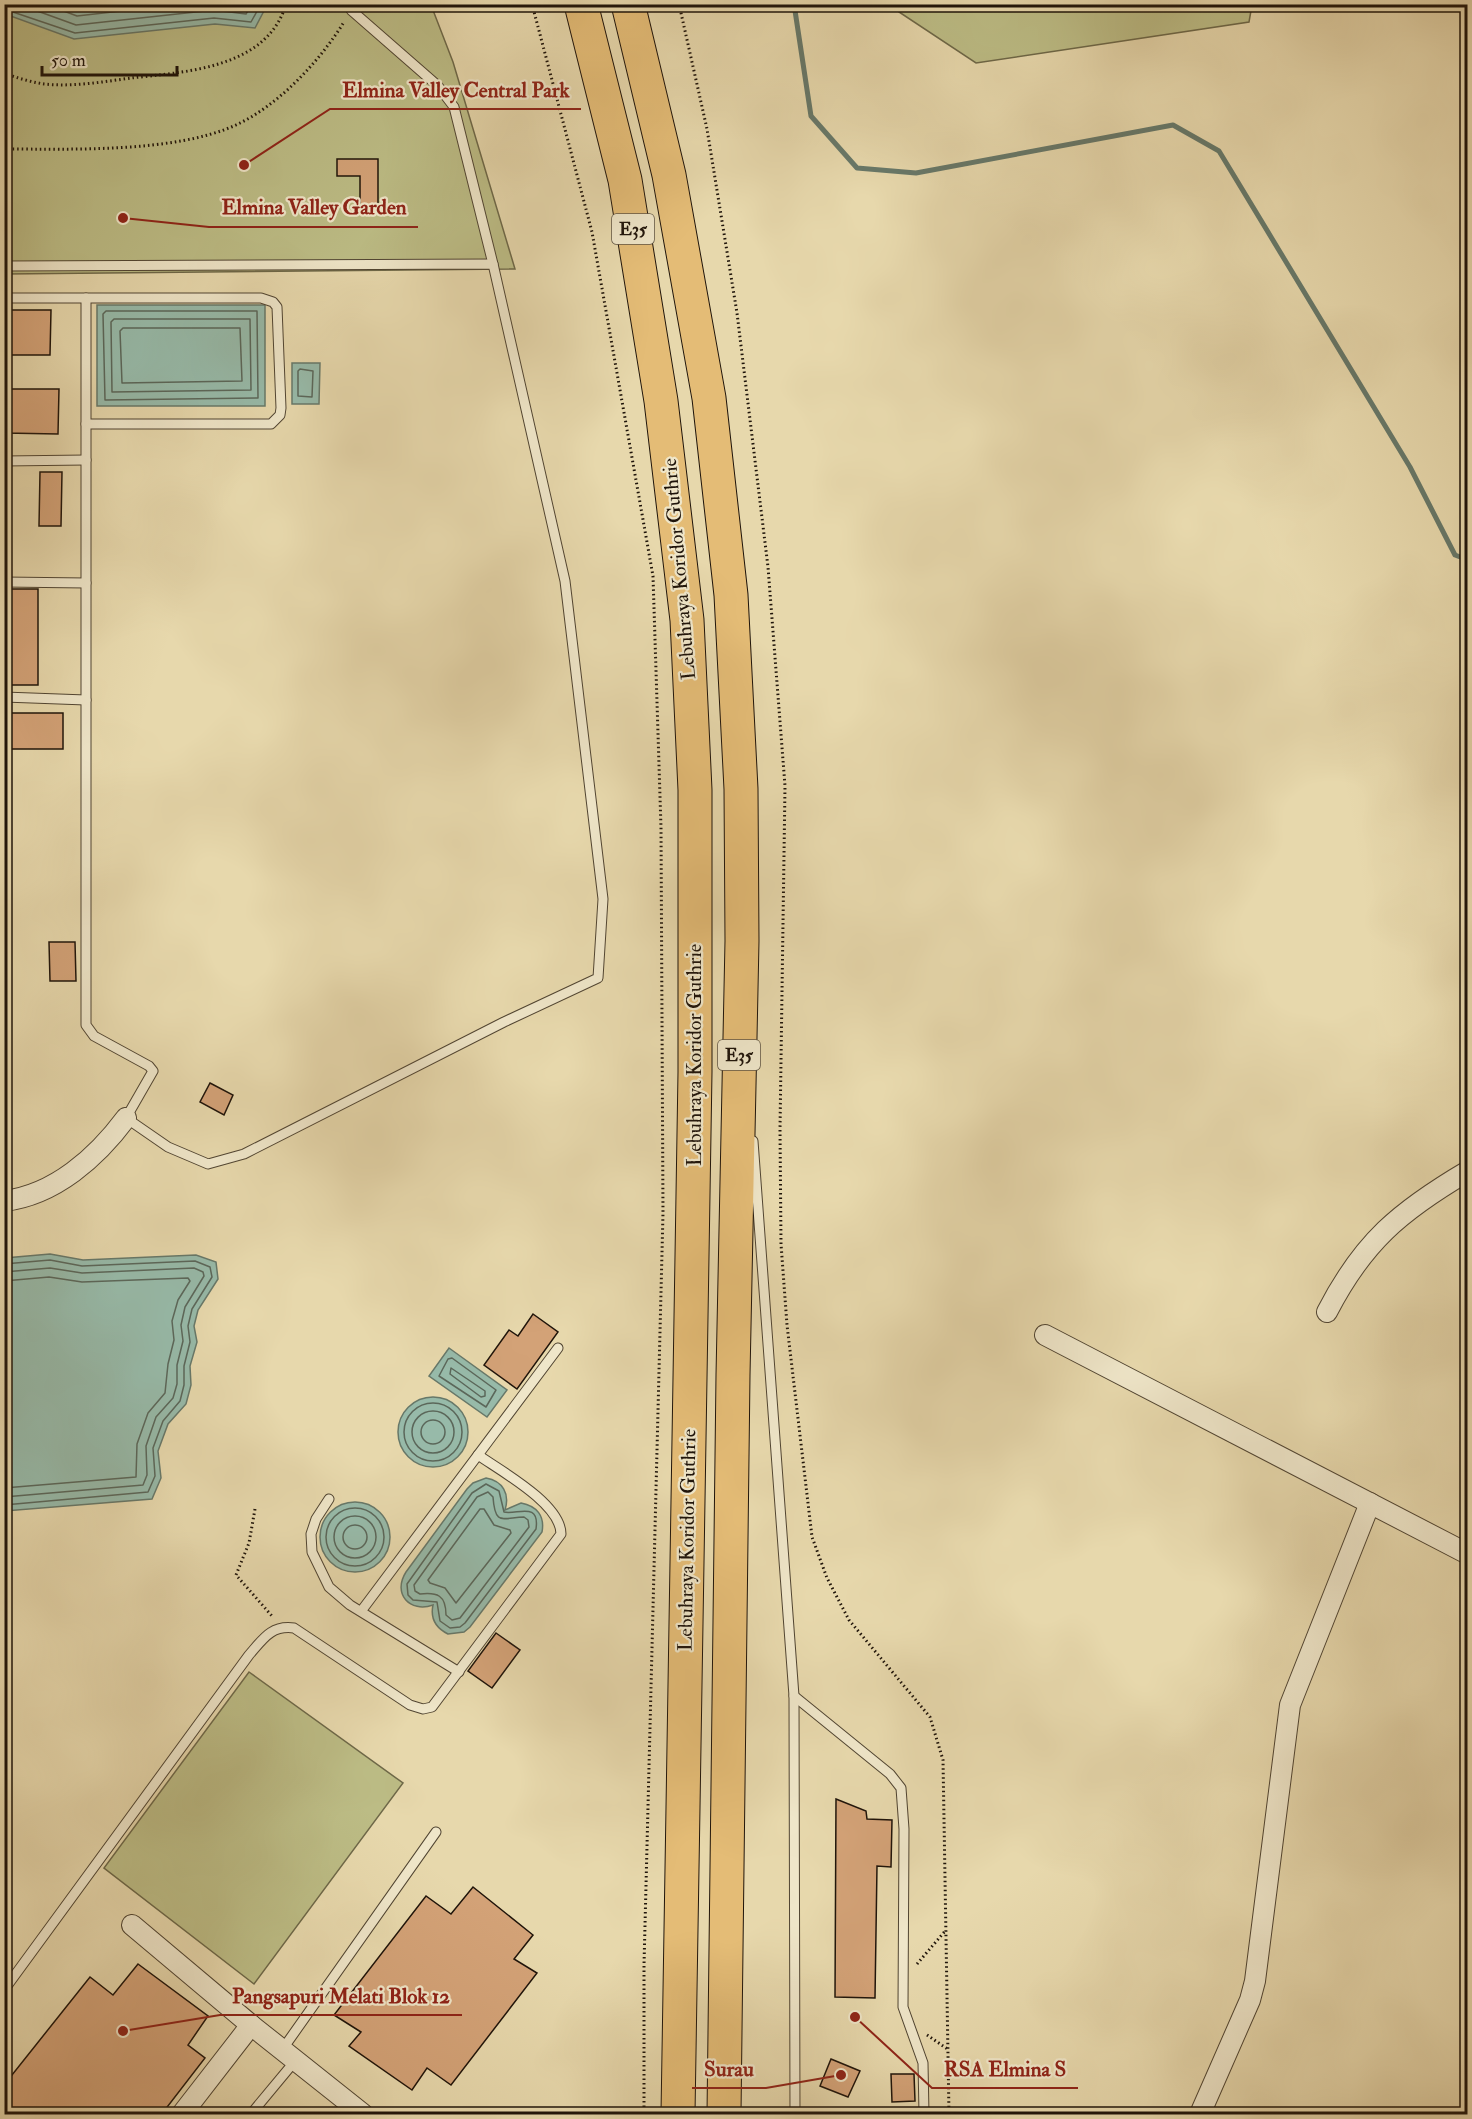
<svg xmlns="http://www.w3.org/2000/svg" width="1472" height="2119" viewBox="0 0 1472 2119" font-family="'IM FELL Double Pica',serif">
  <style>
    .green { fill: #bcbc85; stroke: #6e6848; stroke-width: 1.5 }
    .water { fill: #97baa9; stroke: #677869; stroke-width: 1.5 }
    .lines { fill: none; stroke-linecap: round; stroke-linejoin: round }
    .shore { stroke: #5b675a; stroke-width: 1.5 }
    .stream { stroke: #677869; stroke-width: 5 }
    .building { fill: #d3a277; stroke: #1f140a; stroke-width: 1.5 }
    .lane-casing { stroke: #514532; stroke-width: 11 }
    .street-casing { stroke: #514532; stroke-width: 22 }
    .highway-casing { stroke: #1f140a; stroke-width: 35 }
    .path { stroke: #1f140a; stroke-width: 3; stroke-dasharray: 1.5 3; stroke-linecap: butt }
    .lane { stroke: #efe6c9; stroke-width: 9 }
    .street { stroke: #efe6c9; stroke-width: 20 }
    .highway { stroke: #e4bc76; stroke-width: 33 }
    .labels { text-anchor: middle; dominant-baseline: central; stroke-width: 4.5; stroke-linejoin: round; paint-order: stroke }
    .shield { fill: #efe6c9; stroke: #5d5343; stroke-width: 1.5 }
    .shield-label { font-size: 18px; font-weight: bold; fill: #1f140a }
    .street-label { font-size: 20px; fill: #1f140a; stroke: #efe6c9 }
    .leader { fill: none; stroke: #8f2418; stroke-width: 2 }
    .callout-dot { fill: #8f2418; stroke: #efe6c9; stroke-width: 2 }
    .callout-label { font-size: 21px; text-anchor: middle; font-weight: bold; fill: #8f2418; stroke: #efe6c9; stroke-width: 4.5; stroke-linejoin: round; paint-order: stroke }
  </style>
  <rect width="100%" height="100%" fill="#e7d8ac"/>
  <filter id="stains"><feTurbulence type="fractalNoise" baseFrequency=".00333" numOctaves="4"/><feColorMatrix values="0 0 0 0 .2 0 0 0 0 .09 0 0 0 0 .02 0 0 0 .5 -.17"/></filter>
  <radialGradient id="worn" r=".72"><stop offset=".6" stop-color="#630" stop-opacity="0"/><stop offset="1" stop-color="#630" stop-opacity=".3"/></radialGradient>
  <g class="green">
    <polygon points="4,5 431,5 453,62 515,269 5,274"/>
    <polygon points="898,5 898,4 1252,5 1249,22 976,63 899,12"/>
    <polygon points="249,1672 403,1783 254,1984 104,1868"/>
  </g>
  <g class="water">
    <polygon points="5,4 267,4 267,5 255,28 215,24 74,39 5,14"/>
    <rect x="97" y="305" width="168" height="101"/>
    <polygon points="292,363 320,363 319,404 292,404"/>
    <polygon points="50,1254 83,1260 196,1255 216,1262 218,1279 198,1310 194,1326 197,1342 190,1366 191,1385 186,1404 168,1424 158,1451 161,1478 152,1499 5,1511 5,1258"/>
    <polygon points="449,1348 507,1390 487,1417 429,1376"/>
    <circle cx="433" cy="1432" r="35"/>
    <path d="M486 1478C503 1481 510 1494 505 1510L521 1503C537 1506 545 1516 542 1532L470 1627 464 1632 448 1634C436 1628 430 1619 433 1605 410 1613 392 1594 406 1572L467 1489 473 1483Z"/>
    <circle cx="355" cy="1537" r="35"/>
  </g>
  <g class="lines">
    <g class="shore">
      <polyline points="18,4 76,25 214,10 246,14 252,4"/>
      <polyline points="45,4 77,16 183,4"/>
      <polyline points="4,9 75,33 214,18 251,22 261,4"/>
      <polygon points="106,311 257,311 258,398 105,400 103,314"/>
      <polygon points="114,319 250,319 251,390 112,392 111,322"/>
      <polygon points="123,328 240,328 242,381 122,383 120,331"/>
      <polygon points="300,369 313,371 312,397 298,396 298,371"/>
      <polyline points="4,1264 50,1260 82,1266 195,1261 210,1267 212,1277 192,1309 188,1326 190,1342 184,1366 184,1385 180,1401 163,1421 153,1448 155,1476 148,1492 4,1505"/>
      <polyline points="4,1272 50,1268 82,1273 194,1268 203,1272 204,1276 185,1307 181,1325 183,1341 177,1365 177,1384 173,1398 156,1417 146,1446 147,1475 143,1485 4,1497"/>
      <polyline points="4,1281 49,1277 82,1282 188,1278 190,1281 178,1300 172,1321 174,1340 168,1364 165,1393 148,1413 137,1444 136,1477 4,1488"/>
      <polygon points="452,1358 496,1390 486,1407 439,1376 448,1359"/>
      <polygon points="451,1368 485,1391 485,1396 481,1397 450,1374"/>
      <circle cx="433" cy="1432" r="29"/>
      <circle cx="433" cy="1432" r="21"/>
      <circle cx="433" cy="1432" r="12"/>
      <path d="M486 1484 499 1491 504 1512C517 1515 540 1501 536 1529L465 1623 460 1627 450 1628 440 1621 437 1602 413 1600 408 1595 407 1584 472 1493Z"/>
      <path d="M488 1492 493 1497C495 1526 502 1518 524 1517L528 1520 529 1527 460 1618 452 1620 446 1615C446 1595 437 1592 420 1594L415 1591 414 1585 477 1497Z"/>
      <circle cx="355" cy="1537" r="29"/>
      <polygon points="480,1509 484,1509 494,1525 510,1530 511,1533 456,1603 445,1588 430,1583 428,1580"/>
      <circle cx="355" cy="1537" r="21"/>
      <circle cx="355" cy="1537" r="12"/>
    </g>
    <polyline class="stream" points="794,4 811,116 857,168 916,173 1173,125 1219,151 1410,467 1455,555 1468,560"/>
  </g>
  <g class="building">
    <polygon points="337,159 378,159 378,205 360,205 360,176 337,176"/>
    <polygon points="4,310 51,310 50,355 4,355"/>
    <polygon points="4,389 59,389 58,434 4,433"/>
    <polygon points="40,472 62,472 61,526 39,526"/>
    <rect x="4" y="589" width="34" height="96"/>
    <rect x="4" y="713" width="59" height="36"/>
    <polygon points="49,942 75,942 76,981 50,981"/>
    <polygon points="210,1083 233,1095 224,1115 200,1102"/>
    <polygon points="533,1314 558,1332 517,1389 484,1365 509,1330 518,1336"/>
    <polygon points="496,1633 520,1650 492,1688 468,1671"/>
    <polygon points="836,1799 866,1811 867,1819 892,1820 891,1867 877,1866 875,1998 835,1997"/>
    <polygon points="473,1887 533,1935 514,1959 537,1973 451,2085 427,2068 412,2090 349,2046 361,2032 334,2015 426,1896 451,1914"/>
    <polygon points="138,1964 208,2016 188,2045 205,2058 161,2115 4,2115 4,2085 90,1977 113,1995"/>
    <polygon points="831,2059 860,2071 848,2097 820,2086"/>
    <polygon points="891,2074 914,2074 915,2101 892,2102"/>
  </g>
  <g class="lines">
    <defs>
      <g id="lane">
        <polyline points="351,10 438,86 454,107 493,264"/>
        <polyline points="4,266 493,264 565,581 603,899 598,978 504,1022 244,1154 208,1164 168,1147 126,1118 153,1071 149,1066 94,1036 86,1025 86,298"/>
        <polyline points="4,298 261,298 273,302 277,307 281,408 280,415 271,424 86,424"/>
        <polyline points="4,461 86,460"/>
        <polyline points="4,582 86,583"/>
        <polyline points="4,697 86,700"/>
        <polyline points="753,1141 794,1696 795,2114"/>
        <polyline points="329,1499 316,1519 311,1534 312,1552 329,1587 350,1605 459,1672"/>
        <polyline points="362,1610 558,1348"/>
        <polyline points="794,1696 890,1774 901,1788 904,1829 903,2007 923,2063 924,2114"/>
        <path d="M4 1990 249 1655C263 1639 271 1625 294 1628L410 1705 423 1709 432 1707 561 1534C561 1504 501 1471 478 1455"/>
        <polyline points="282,2050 436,1832"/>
        <polyline points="251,2114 295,2061"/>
      </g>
      <g id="street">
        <path d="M4 1201C55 1195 97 1157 126 1118"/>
        <path d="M1327 1312C1363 1242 1400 1211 1468 1171"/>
        <polyline points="1045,1335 1468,1554"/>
        <polyline points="132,1925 251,2025 363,2114"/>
        <polyline points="182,2114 251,2025"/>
        <polyline points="1200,2114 1250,2000 1255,1981 1290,1705 1370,1503"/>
      </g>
      <g id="highway">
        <polyline points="581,4 625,180 661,401 687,620 695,790 695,1072 678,2114"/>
        <polyline points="628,4 669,175 709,398 731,595 741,789 742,941 733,1375 724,2114"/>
      </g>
    </defs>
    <use href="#lane" class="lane-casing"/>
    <use href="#street" class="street-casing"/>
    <use href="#highway" class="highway-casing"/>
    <g class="path">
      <polyline points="532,4 592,232 653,576 661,828 663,1213 644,1965 644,2114"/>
      <polyline points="679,4 707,129 737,313 768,567 785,786 780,1129 781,1244 787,1325 812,1537 827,1578 849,1620 930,1717 943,1760 949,2114"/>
      <path d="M4 73C17 78 31 82 44 84 73 87 102 82 131 78 184 72 267 69 286 4"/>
      <path d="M4 149C72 149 174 153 236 125 279 105 319 62 344 22"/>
      <polyline points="255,1509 249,1543 236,1575 272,1616"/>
      <polyline points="917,1964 946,1930"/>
      <polyline points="927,2035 949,2050"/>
    </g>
    <use href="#lane" class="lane"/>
    <use href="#street" class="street"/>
    <use href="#highway" class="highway"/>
  </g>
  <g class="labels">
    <g class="shield">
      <rect x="612" y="214" width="42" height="30" rx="4.5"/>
      <rect x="718" y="1040" width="42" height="30" rx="4.5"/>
    </g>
    <g class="shield-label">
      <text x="633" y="229">E35</text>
      <text x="739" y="1055">E35</text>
    </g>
    <g class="street-label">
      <text transform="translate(679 569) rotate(-95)">Lebuhraya Koridor Guthrie</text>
      <text transform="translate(694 1055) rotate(-90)">Lebuhraya Koridor Guthrie</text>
      <text transform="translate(687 1540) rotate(-89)">Lebuhraya Koridor Guthrie</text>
    </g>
  </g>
  <path class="leader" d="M244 165L330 109H581M123 218L209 227H418M123 2031L220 2015H462M841 2075L766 2088H692M855 2017L932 2088H1078"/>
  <g class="callout-dot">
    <circle cx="244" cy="165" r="6"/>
    <circle cx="123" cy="218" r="6"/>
    <circle cx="123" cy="2031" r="6"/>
    <circle cx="841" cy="2075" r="6"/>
    <circle cx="855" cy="2017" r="6"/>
  </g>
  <g class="callout-label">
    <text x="456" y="97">Elmina Valley Central Park</text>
    <text x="314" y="214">Elmina Valley Garden</text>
    <text x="341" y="2003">Pangsapuri Melati Blok 12</text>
    <text x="729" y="2076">Surau</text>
    <text x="1005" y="2076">RSA Elmina S</text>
  </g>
  <rect width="1472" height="2119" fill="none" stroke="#e7d8ac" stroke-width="24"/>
  <rect x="6" y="6" width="1460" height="2107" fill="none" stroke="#1f140a" stroke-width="3"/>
  <rect x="12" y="12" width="1448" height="2095" fill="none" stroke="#1f140a" stroke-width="1.5"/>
  <path d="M42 66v9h135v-9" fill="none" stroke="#1f140a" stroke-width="3"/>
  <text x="51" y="66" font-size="18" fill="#1f140a" stroke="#efe6c9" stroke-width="4.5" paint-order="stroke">50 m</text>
  <rect width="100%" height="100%" filter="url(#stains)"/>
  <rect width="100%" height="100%" fill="url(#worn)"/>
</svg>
